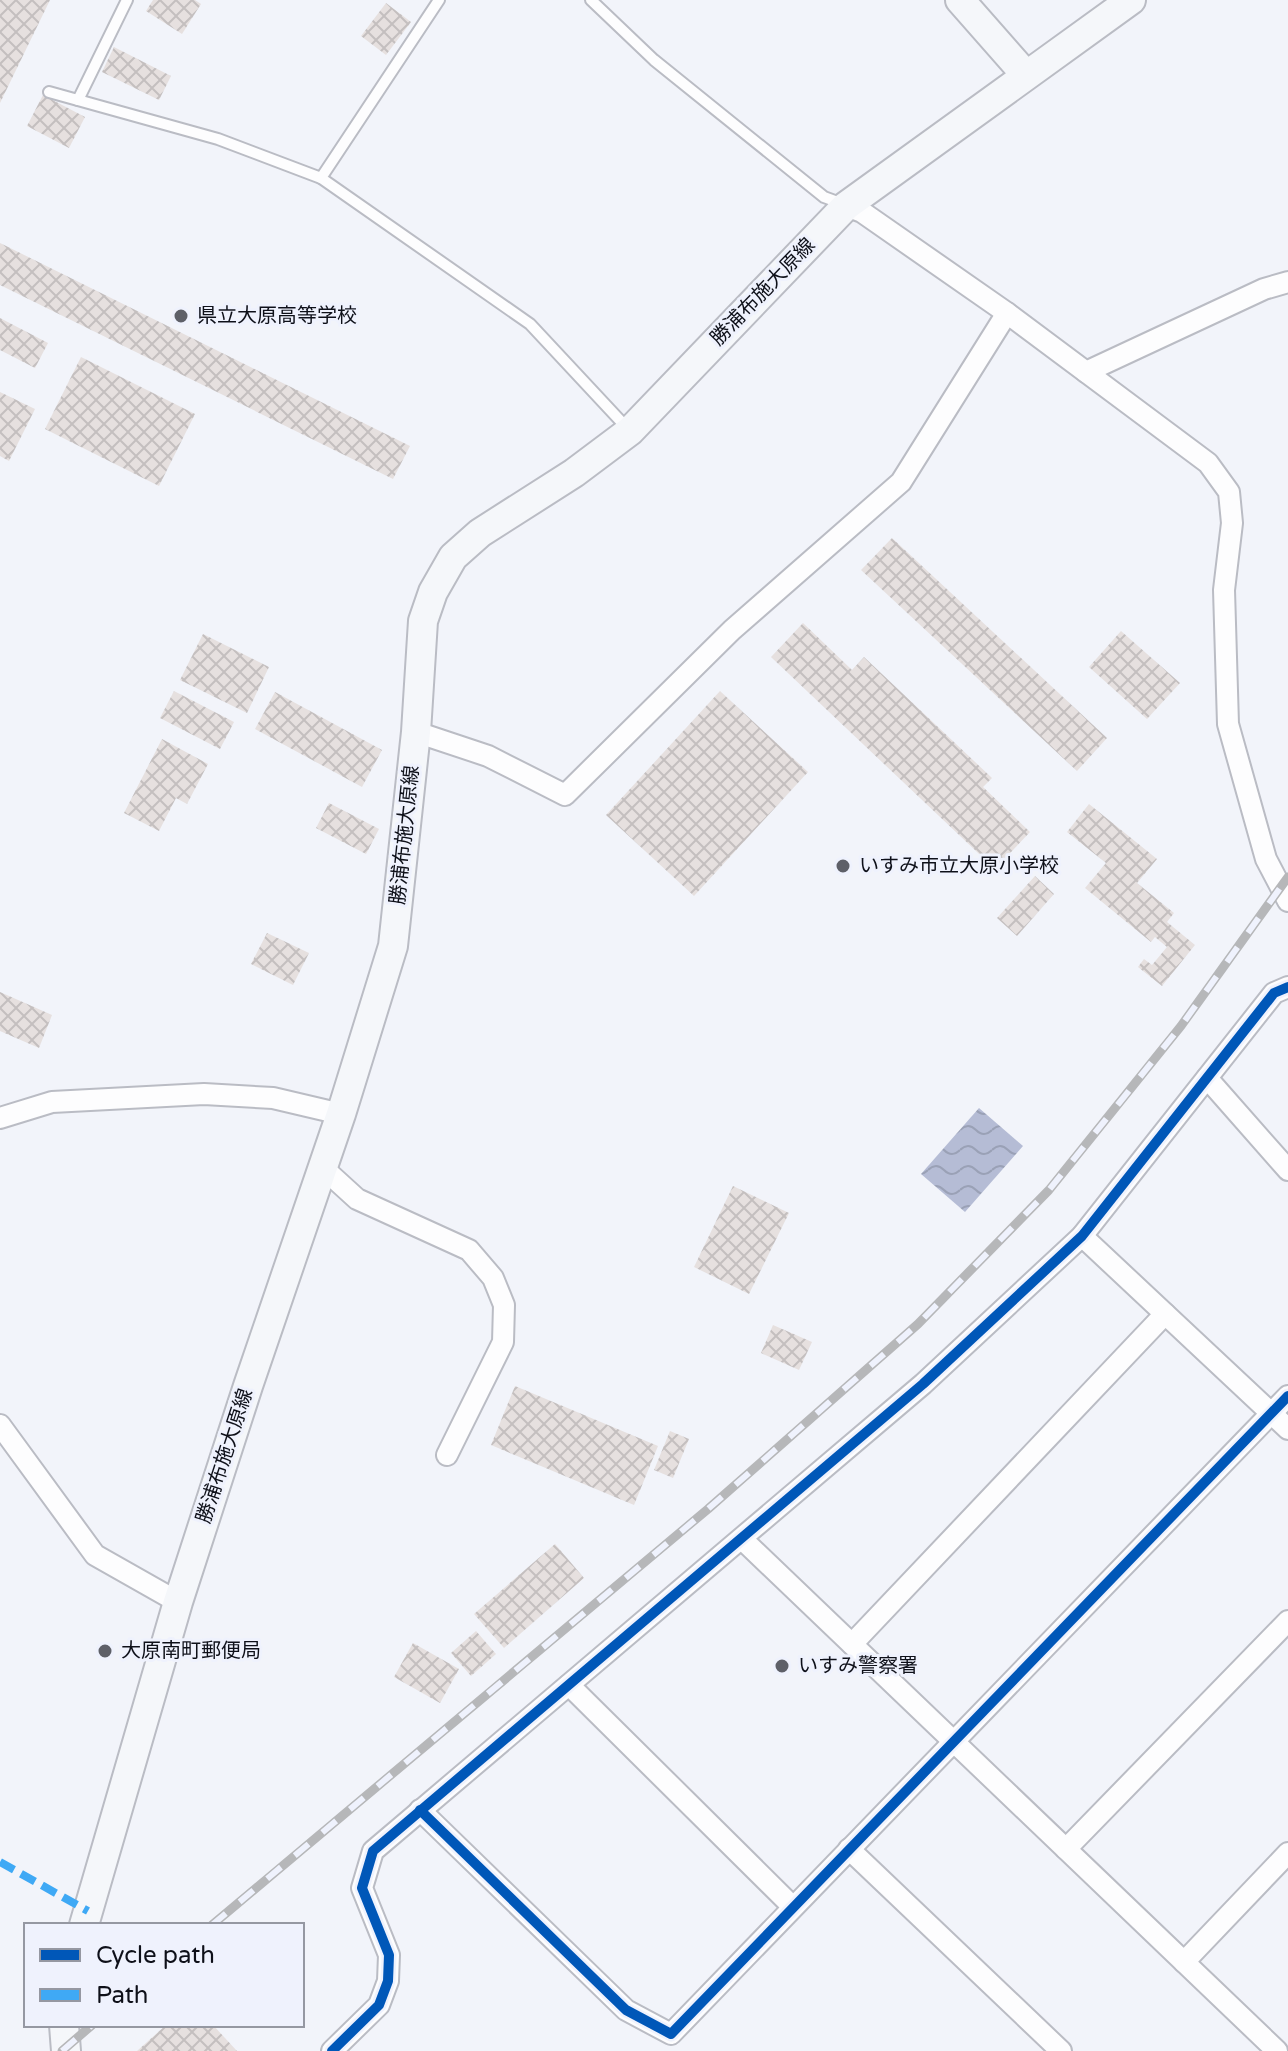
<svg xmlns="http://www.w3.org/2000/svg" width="1288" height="2051" viewBox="0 0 1288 2051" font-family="'Varela Round','Noto Sans JP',sans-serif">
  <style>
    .water { fill: url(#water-waves) }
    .building { fill: url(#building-cross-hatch) }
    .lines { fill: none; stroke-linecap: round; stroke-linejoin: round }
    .lane-casing { stroke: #babcc4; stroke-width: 14 }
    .street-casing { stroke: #babcc4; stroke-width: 24 }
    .secondary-casing { stroke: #babcc4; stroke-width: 32 }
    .lane { stroke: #fdfdfe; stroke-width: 10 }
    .street { stroke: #fdfdfe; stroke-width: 20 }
    .secondary { stroke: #f5f7fa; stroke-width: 28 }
    .rail-casing { stroke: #b6b7b9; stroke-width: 9 }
    .rail { stroke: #eff2fd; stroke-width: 6; stroke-dasharray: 18; stroke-linecap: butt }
    .quiet { stroke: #3fa9f5; stroke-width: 8; stroke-dasharray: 16 8; stroke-linecap: butt }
    .cycleway-casing { stroke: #eff2fd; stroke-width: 15 }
    .cycleway { stroke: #0057b8; stroke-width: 10 }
    .poi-dot { fill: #5e6068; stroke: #eff2fd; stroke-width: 3 }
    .labels { text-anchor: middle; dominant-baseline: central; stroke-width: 6; stroke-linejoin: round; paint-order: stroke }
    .street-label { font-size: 20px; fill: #0e1019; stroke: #eff2fd }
    .poi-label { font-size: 20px; fill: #0e1019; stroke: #eff2fd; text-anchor: start }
  </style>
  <defs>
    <pattern id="water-waves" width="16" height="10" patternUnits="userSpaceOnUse" patternTransform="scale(2)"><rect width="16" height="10" fill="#b5bcd5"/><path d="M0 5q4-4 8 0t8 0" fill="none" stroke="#9aa1b6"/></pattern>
    <pattern id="building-cross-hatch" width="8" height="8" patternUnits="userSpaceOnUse" patternTransform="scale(2)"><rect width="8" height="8" fill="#e6e0df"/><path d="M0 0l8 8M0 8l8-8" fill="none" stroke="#c4bfbf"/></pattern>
  </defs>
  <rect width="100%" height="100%" fill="#f2f4fa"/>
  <polygon class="water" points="979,1108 1023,1146 965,1212 921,1174"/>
  <g class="building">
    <polygon points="0,0 50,0 0,103"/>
    <polygon points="153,0 195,0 201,4 182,34 146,11"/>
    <polygon points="386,3 411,22 386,55 361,36"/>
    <polygon points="114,47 171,76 159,100 102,72"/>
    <polygon points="43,95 85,117 69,148 27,126"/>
    <polygon points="0,243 410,446 393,479 0,285"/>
    <polygon points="0,318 48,343 35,368 0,350"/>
    <polygon points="81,357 195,414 159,486 45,429"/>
    <polygon points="0,392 35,409 9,461 0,456"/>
    <polygon points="892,538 1107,738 1077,771 861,570"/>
    <polygon points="803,623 852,670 864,657 992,778 983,787 1030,832 995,869 771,657"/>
    <polygon points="1121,631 1180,683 1147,719 1089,667"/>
    <polygon points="203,634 269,667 247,713 180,680"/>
    <polygon points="174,691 234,722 220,749 160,718"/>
    <polygon points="720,691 808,772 694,896 606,815"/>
    <polygon points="275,692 382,750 362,787 255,729"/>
    <polygon points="162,739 208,764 187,804 176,798 159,831 124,813"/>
    <polygon points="329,803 379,829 366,854 316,828"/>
    <polygon points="1089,804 1157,859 1137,883 1174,913 1167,922 1195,945 1162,986 1138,967 1144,959 1152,965 1167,947 1155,937 1151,942 1085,888 1106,863 1067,832"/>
    <polygon points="1035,876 1054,894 1017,936 997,918"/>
    <polygon points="267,933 309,953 293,985 251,964"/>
    <polygon points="0,992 52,1015 39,1048 0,1031"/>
    <polygon points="733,1186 789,1213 749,1294 694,1267"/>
    <polygon points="773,1325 812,1342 799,1370 761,1353"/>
    <polygon points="515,1386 658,1446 634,1505 491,1445"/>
    <polygon points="670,1431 689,1439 673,1478 654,1470"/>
    <polygon points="555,1544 584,1578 504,1648 474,1614"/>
    <polygon points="476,1631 496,1654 471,1676 451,1653"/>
    <polygon points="413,1643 459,1669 440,1703 394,1677"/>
    <polygon points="166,2025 213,2025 237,2051 137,2051"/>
  </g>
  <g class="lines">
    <defs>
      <g id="lane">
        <polyline points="439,0 321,178 530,324 628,429"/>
        <polyline points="591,0 654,60 824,197 843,204"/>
        <polyline points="49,92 218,139 321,178"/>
        <polyline points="78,100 127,0"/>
      </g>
      <g id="street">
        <polyline points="846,206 862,212 1007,313 1208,463 1229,492 1232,523 1224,590 1228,724 1266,859 1288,901"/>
        <polyline points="1086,372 1264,289 1288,282"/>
        <polyline points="416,732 488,756 565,795 732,630 901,482 1007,313"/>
        <polyline points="1207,1078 1288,1170"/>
        <polyline points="0,1118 52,1102 204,1094 273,1098 341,1114"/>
        <polyline points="323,1168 357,1199 469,1250 493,1278 504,1305 503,1342 447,1455"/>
        <polyline points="1082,1236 1288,1429"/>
        <polyline points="0,1425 95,1555 178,1602"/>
        <polyline points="742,1539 1277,2051"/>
        <polyline points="852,1644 1165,1314"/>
        <polyline points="569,1685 793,1907"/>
        <polyline points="420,1810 626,2010 671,2034 1288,1396"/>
        <polyline points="849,1849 1061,2051"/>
        <polyline points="1066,1849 1288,1621"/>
        <polyline points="1184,1962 1288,1853"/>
        <polyline points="332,2051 379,2005 388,1981 389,1955 362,1888 373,1851 923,1384 1082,1236 1274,993 1288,987"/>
      </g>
      <g id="secondary">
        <polyline points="960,0 1026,75"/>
        <polyline points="84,1925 178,1602 248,1386 341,1114 393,946 416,732 423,621 433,592 453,557 480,533 574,473 630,431 846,206 1131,0"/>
        <polyline points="64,2025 66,2051"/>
      </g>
    </defs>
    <use href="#lane" class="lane-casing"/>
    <use href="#street" class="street-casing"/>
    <use href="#secondary" class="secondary-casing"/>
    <use href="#lane" class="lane"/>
    <use href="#street" class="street"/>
    <use href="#secondary" class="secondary"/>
    <defs>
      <g id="rail">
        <polyline points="212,1925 708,1509 918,1324 1049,1190 1181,1026 1288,877"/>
        <polyline points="62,2051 92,2025"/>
      </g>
    </defs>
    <use href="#rail" class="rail-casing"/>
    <use href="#rail" class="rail"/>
    <polyline class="quiet" points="0,1862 88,1911"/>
    <defs>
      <g id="cycleway">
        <polyline points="420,1810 626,2010 671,2034 1288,1396"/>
        <polyline points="332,2051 379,2005 388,1981 389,1955 362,1888 373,1851 923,1384 1082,1236 1274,993 1288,987"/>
      </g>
    </defs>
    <use href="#cycleway" class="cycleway-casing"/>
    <use href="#cycleway" class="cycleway"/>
  </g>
  <g class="poi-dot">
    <circle cx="181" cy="316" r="8"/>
    <circle cx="843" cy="866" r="8"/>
    <circle cx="105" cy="1651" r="8"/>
    <circle cx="782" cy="1666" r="8"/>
  </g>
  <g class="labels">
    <g class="street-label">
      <text transform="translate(763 292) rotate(-46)">勝浦布施大原線</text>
      <text transform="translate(405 835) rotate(-84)">勝浦布施大原線</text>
      <text transform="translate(225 1456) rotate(-72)">勝浦布施大原線</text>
    </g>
    <g class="poi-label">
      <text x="197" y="316">県立大原高等学校</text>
      <text x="859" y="866">いすみ市立大原小学校</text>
      <text x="121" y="1651">大原南町郵便局</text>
      <text x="798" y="1666">いすみ警察署</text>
    </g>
  </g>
  <rect x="24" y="1923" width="280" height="104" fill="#eff2fd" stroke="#9598a2" stroke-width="2"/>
  <rect x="40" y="1949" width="40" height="12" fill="#0057b8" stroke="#9598a2" stroke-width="2"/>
  <text x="96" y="1963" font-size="24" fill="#0e1019">Cycle path</text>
  <rect x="40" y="1989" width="40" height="12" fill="#3fa9f5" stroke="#9598a2" stroke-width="2"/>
  <text x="96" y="2003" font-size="24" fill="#0e1019">Path</text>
</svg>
